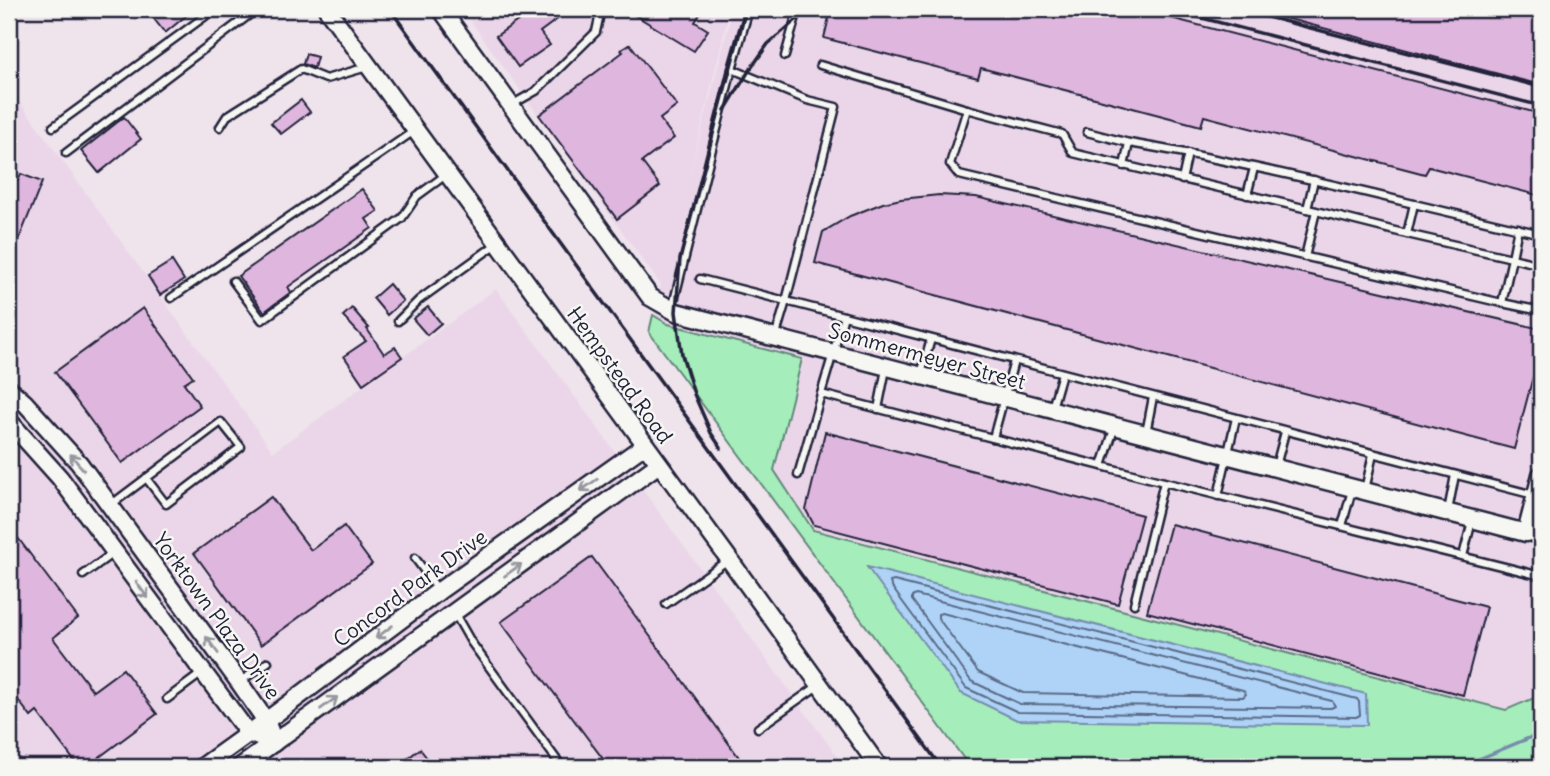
<svg xmlns="http://www.w3.org/2000/svg" width="1550" height="776" viewBox="0 0 1550 776" font-family="Delius,sans-serif">
  <style>
    .built { fill: #ead6e8 }
    .green { fill: #a5edbb; stroke: #64887b; stroke-width: 2 }
    .water { fill: #aed3f7; stroke: #768cac; stroke-width: 2 }
    .lines { fill: none; stroke-linecap: round; stroke-linejoin: round }
    .shore { stroke: #5a6986; stroke-width: 2 }
    .stream { stroke: #768cac; stroke-width: 3.5 }
    .building { fill: #deb6de; stroke: #22223b; stroke-width: 2 }
    .lane-casing { stroke: #22223b; stroke-width: 11 }
    .street-casing { stroke: #22223b; stroke-width: 18 }
    .secondary-casing { stroke: #22223b; stroke-width: 21 }
    .lane { stroke: #f6f6f2; stroke-width: 6 }
    .street { stroke: #f6f6f2; stroke-width: 12 }
    .secondary { stroke: #f6f6f2; stroke-width: 16 }
    .rail { stroke: #22223b; stroke-width: 3.5 }
    .oneway { stroke: #9797a0 }
    .labels { text-anchor: middle; dominant-baseline: central; stroke-width: 5; stroke-linejoin: round; paint-order: stroke }
    .street-label { font-size: 21px; fill: #22223b; stroke: #f6f6f2 }
  </style>
  <rect width="100%" height="100%" fill="#efe3ec"/>
  <filter id="ink" filterUnits="userSpaceOnUse"><feTurbulence type="fractalNoise" baseFrequency=".0143" numOctaves="2"/><feDisplacementMap in="SourceGraphic" scale="14" xChannelSelector="R" yChannelSelector="G"/><feConvolveMatrix kernelMatrix="1 2 1 2 8 2 1 2 1" color-interpolation-filters="sRGB"/></filter>
  <g filter="url(#ink)">
    <g class="built">
      <polygon points="462,9 730,9 688,181 733,9 1541,9 1541,767 970,767 649,332 661,285"/>
      <polygon points="9,87 273,452 496,289 845,767 9,767"/>
    </g>
    <polygon class="green" points="653,315 668,324 802,359 774,470 813,530 1506,710 1541,695 1541,767 970,767 649,332"/>
    <polygon class="water" points="867,567 1366,694 1367,725 1017,720 961,693"/>
    <g class="lines">
      <g class="shore">
        <polygon points="894,581 1357,699 1359,702 1360,715 1356,717 1018,712 966,688 891,586 890,582"/>
        <polygon points="916,595 1332,701 1335,706 1331,708 1020,704 971,681 912,600 912,597"/>
        <polygon points="942,613 1243,690 1246,694 1243,697 1023,693 978,672 938,618 938,614"/>
      </g>
      <polyline class="stream" points="1460,767 1541,733"/>
    </g>
    <g class="building">
      <polygon points="158,9 181,9 187,15 165,33 151,15"/>
      <polygon points="535,9 571,9 540,32 550,45 518,67 496,36"/>
      <polygon points="625,9 703,9 695,22 708,30 694,51"/>
      <polygon points="831,9 1136,9 1541,114 1541,196 1429,167 1425,174 1204,116 1201,126 981,68 978,78 824,38"/>
      <polygon points="1263,9 1541,9 1541,85 1262,12"/>
      <polygon points="630,44 677,106 660,119 674,138 642,162 660,186 617,219 539,115 623,52 621,50"/>
      <polygon points="306,54 317,57 314,68 303,64"/>
      <polygon points="301,100 310,112 281,134 271,123"/>
      <polygon points="124,117 141,139 99,173 81,151"/>
      <polygon points="21,174 42,182 9,264 9,177 18,180"/>
      <polygon points="362,189 378,211 366,219 372,228 288,287 291,292 264,312 238,276"/>
      <polygon points="939,195 976,197 1541,329 1541,346 1514,449 815,263 823,232 850,216 883,203 901,199"/>
      <polygon points="172,261 184,280 160,295 148,276"/>
      <polygon points="389,284 403,301 387,315 373,298"/>
      <polygon points="428,307 441,323 427,335 413,319"/>
      <polygon points="143,308 193,377 184,383 200,406 122,463 55,372"/>
      <polygon points="352,308 369,328 367,329 384,354 395,347 402,357 363,384 344,356 366,341 343,316"/>
      <polygon points="825,432 1142,515 1118,604 814,525 806,510"/>
      <polygon points="271,497 311,550 344,526 372,564 261,645 194,553"/>
      <polygon points="1171,524 1486,607 1463,695 1147,612"/>
      <polygon points="9,526 78,618 53,638 93,691 123,669 157,714 86,767 79,767 37,712 31,717 9,688"/>
      <polygon points="592,557 746,767 609,767 501,622"/>
      <polygon points="420,749 434,767 396,767"/>
    </g>
    <g class="lines">
      <defs>
        <g id="lane">
          <polyline points="785,56 798,9"/>
          <polyline points="820,65 967,109 950,164 959,175 1502,303 1512,258 1541,265"/>
          <polyline points="513,104 536,91 596,32 601,9"/>
          <polyline points="967,109 1062,134 1073,153 1316,211"/>
          <polyline points="53,127 215,9"/>
          <polyline points="220,127 227,116 301,69 326,79 367,67"/>
          <polyline points="1087,132 1129,143 1124,166"/>
          <path d="M1129 143C1225 159 1320 181 1414 204"/>
          <polyline points="66,153 257,9"/>
          <polyline points="1182,180 1188,153"/>
          <polyline points="1247,195 1254,168"/>
          <polyline points="1307,209 1314,180"/>
          <polyline points="1407,234 1512,258 1518,228"/>
          <polyline points="1305,257 1316,211 1407,234 1414,204 1541,234"/>
          <polyline points="700,279 786,301 836,107 807,100 732,69"/>
          <polyline points="233,281 262,320 402,218 417,196 447,174"/>
          <polyline points="171,298 414,131"/>
          <polyline points="1502,303 1541,311"/>
          <polyline points="672,309 732,69 749,9"/>
          <polyline points="398,321 419,300 498,243"/>
          <polyline points="775,338 786,301 1534,495"/>
          <polyline points="921,374 931,339"/>
          <polyline points="821,394 844,316"/>
          <polyline points="1052,408 1062,373"/>
          <polyline points="878,409 886,369"/>
          <polyline points="1146,433 1153,397"/>
          <polyline points="993,438 1014,361"/>
          <polyline points="1102,466 1114,429"/>
          <polyline points="1276,466 1285,432"/>
          <polyline points="798,475 821,394 1164,482 1541,576"/>
          <polyline points="1365,490 1373,454"/>
          <polyline points="1218,496 1236,418"/>
          <polyline points="112,504 221,422 241,447 166,504 146,478"/>
          <polyline points="1448,511 1455,475"/>
          <polyline points="1342,526 1352,490"/>
          <polyline points="1463,556 1472,521"/>
          <polyline points="415,558 439,591"/>
          <polyline points="83,575 113,553"/>
          <polyline points="666,604 728,560"/>
          <polyline points="1134,604 1164,482"/>
          <polyline points="455,614 471,642 562,767"/>
          <polyline points="241,681 268,662"/>
          <polyline points="167,699 202,673"/>
          <polyline points="758,728 819,685"/>
        </g>
        <polyline id="street" points="1526,533 1541,537"/>
        <g id="secondary">
          <polyline points="327,9 729,559 879,767"/>
          <polyline points="441,9 650,297 676,312 1526,533 1541,475"/>
          <polyline points="9,389 25,403 79,463 239,682 266,721 270,731"/>
          <polyline points="9,421 60,478 248,733 274,743"/>
          <polyline points="202,767 266,721 439,591 645,445"/>
          <polyline points="240,767 659,464"/>
        </g>
      </defs>
      <use href="#lane" class="lane-casing"/>
      <use href="#street" class="street-casing"/>
      <use href="#secondary" class="secondary-casing"/>
      <use href="#lane" class="lane"/>
      <use href="#street" class="street"/>
      <use href="#secondary" class="secondary"/>
      <g class="rail">
        <polyline points="390,9 941,767"/>
        <polyline points="1167,9 1541,106"/>
        <polyline points="1236,9 1541,87"/>
        <polyline points="725,110 747,74 768,44 809,9"/>
        <polyline points="721,448 711,433 694,394 682,355 676,312 680,259 746,9"/>
      </g>
    </g>
    <defs><path id="oneway-shaft" d="M-6 0H5M1.5-3L5.5 0L1.5 3" fill="none" stroke-width="1.6" stroke-linecap="round" stroke-linejoin="round" transform="scale(1.75)"/></defs>
    <g class="oneway">
      <use href="#oneway-shaft" transform="translate(77 462) rotate(-130)"/>
      <use href="#oneway-shaft" transform="translate(589 485) rotate(145)"/>
      <use href="#oneway-shaft" transform="translate(513 570) rotate(-36)"/>
      <use href="#oneway-shaft" transform="translate(142 590) rotate(54)"/>
      <use href="#oneway-shaft" transform="translate(384 632) rotate(143)"/>
      <use href="#oneway-shaft" transform="translate(212 645) rotate(-126)"/>
      <use href="#oneway-shaft" transform="translate(329 703) rotate(-36)"/>
    </g>
  </g>
  <g class="labels">
    <g class="street-label">
      <text transform="translate(927 356) rotate(15)">Sommermeyer Street</text>
      <text transform="translate(620 375) rotate(54)">Hempstead Road</text>
      <text transform="translate(410 588) rotate(-36)">Concord Park Drive</text>
      <text transform="translate(217 616) rotate(54)">Yorktown Plaza Drive</text>
    </g>
  </g>
  <rect width="1550" height="776" fill="none" stroke="#f6f6f2" stroke-width="35"/>
  <rect x="18" y="18" width="1515" height="741" fill="none" stroke="#22223b" stroke-width="2.5" filter="url(#ink)"/>
</svg>
